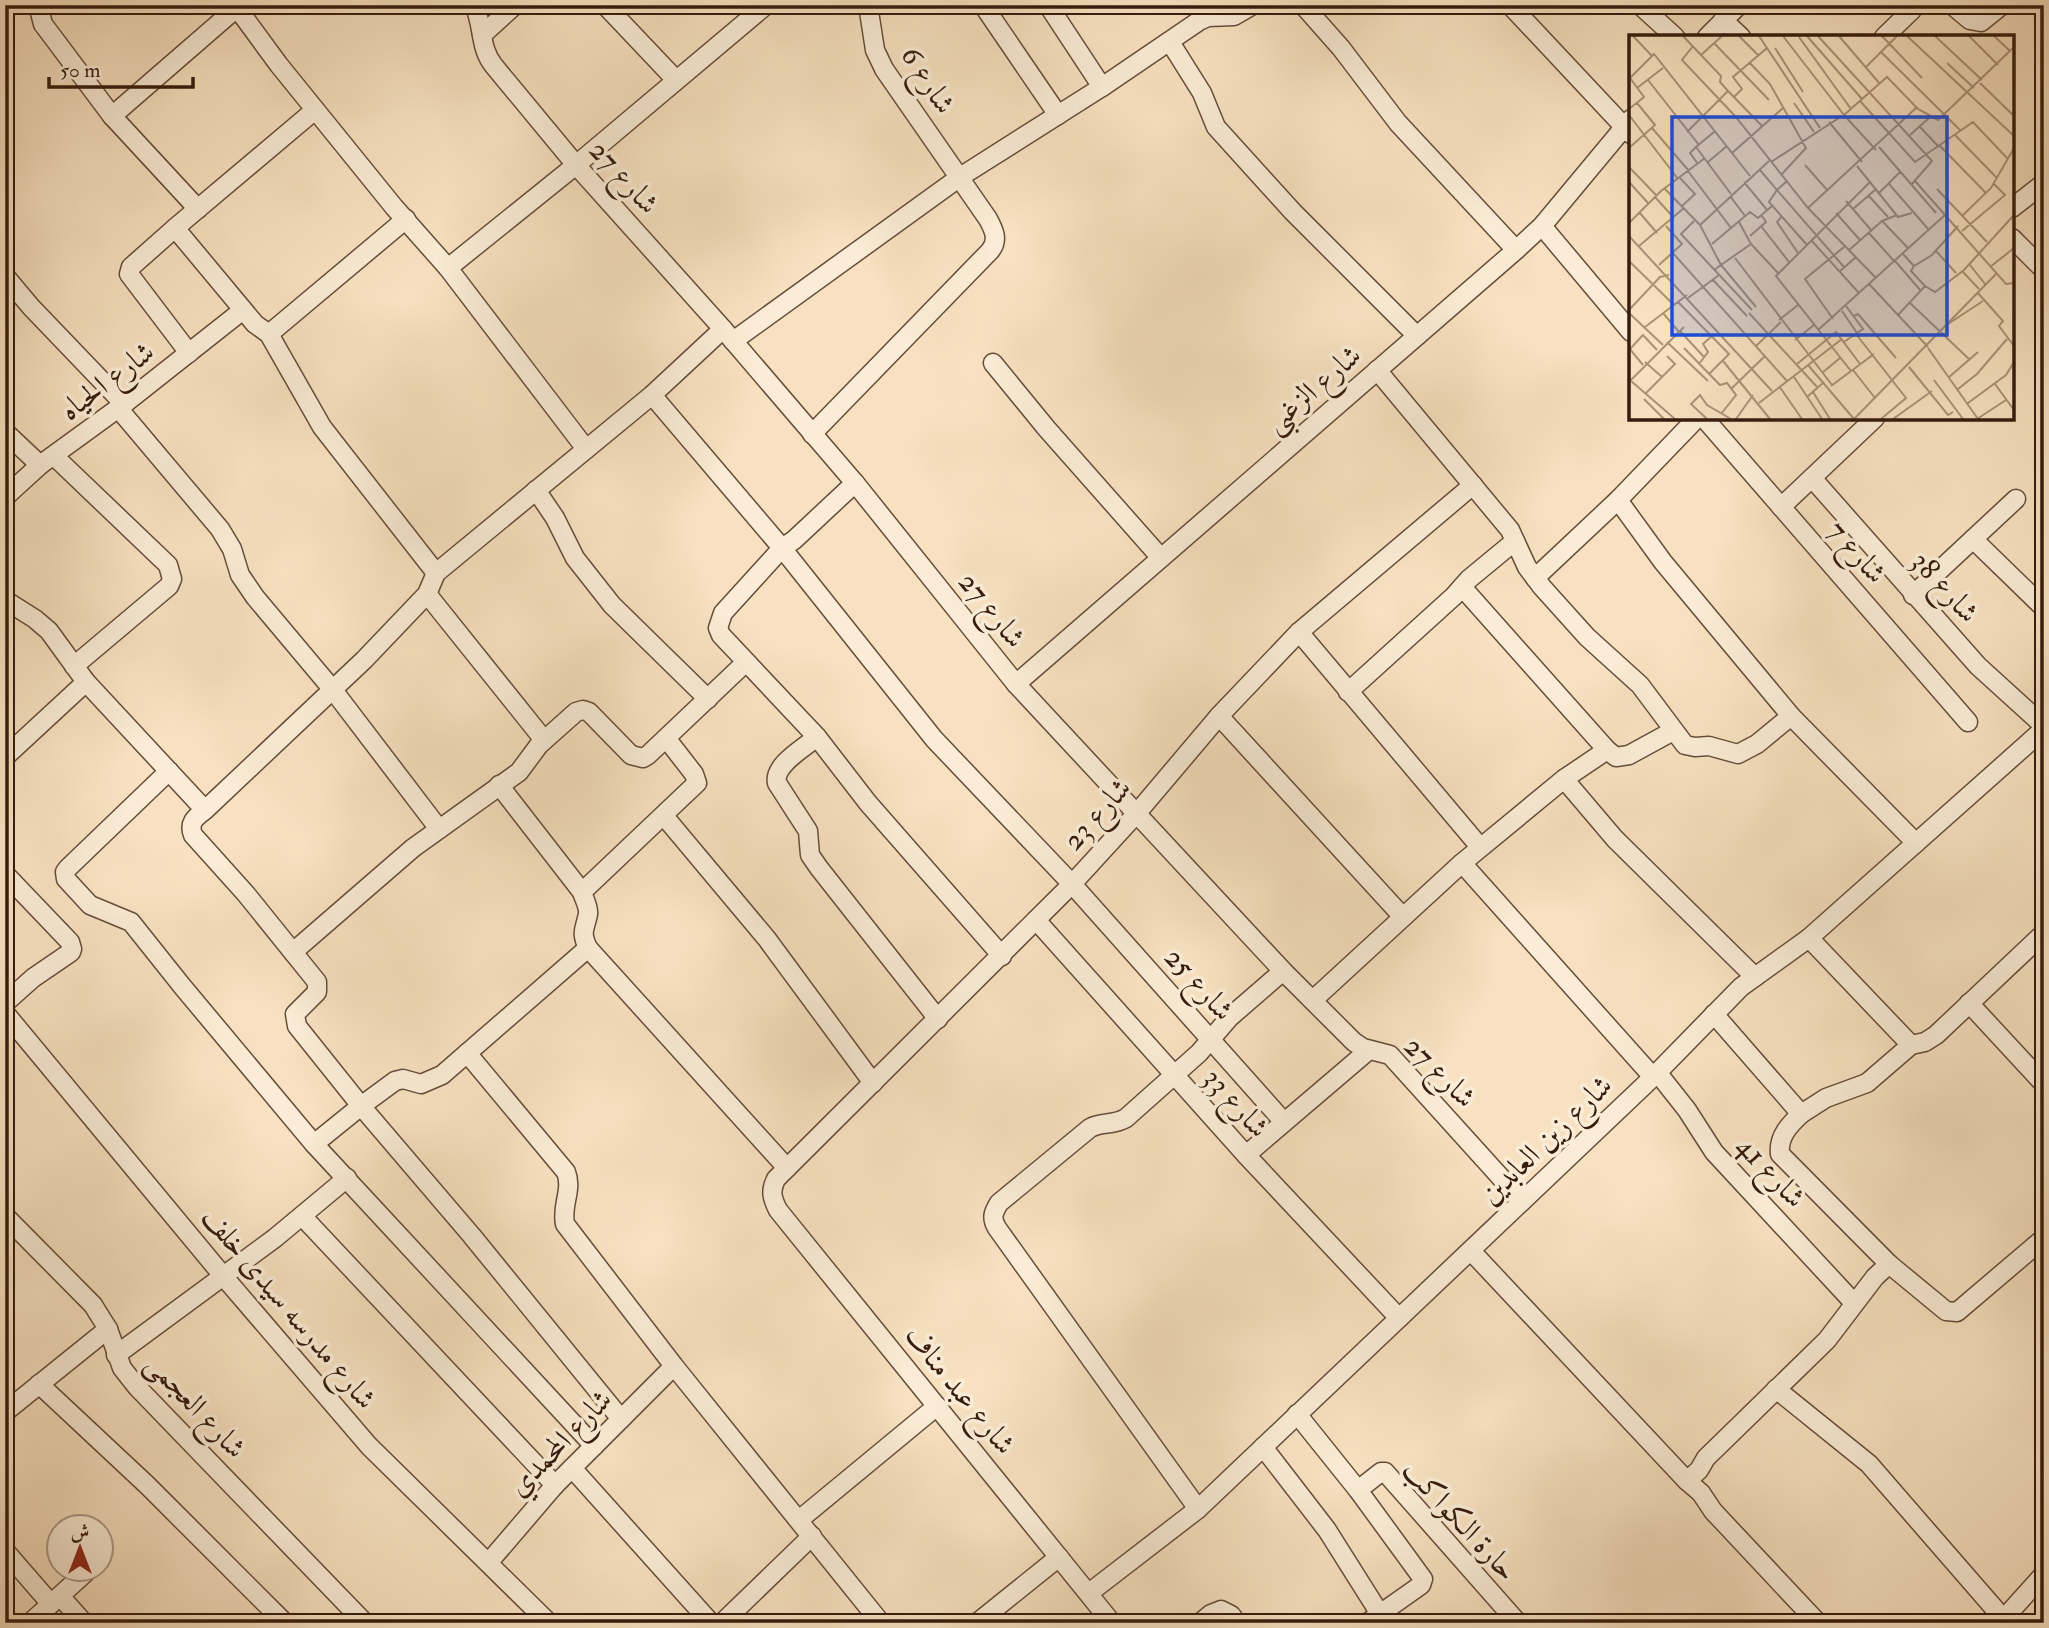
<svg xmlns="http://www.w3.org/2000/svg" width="2049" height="1628" viewBox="0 0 2049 1628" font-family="'IM FELL Double Pica',Amiri,serif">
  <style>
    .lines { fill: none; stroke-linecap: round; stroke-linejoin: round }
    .minor-casing { stroke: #664d3a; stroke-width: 21 }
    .minor { stroke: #faecd6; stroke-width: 18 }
    .labels { text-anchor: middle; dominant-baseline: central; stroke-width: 7; stroke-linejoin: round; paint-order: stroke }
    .street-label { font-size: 30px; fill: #361c0e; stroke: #faecd6 }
    .inset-road { fill: none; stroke: #aa9279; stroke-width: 2 }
    .view { fill: #1d4ed8; fill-opacity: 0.15; stroke: #1d4ed8; stroke-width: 3.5 }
    .inset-edge { fill: none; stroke: #361c0e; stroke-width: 3.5 }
  </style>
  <rect width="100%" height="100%" fill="#f7e1c0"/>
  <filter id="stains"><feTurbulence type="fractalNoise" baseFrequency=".00286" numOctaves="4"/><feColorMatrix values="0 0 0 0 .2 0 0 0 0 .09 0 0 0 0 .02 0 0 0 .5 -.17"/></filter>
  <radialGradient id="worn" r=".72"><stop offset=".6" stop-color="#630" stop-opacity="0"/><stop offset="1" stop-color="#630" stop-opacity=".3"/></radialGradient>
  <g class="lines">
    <defs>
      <g id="minor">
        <polyline points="38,5 43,24 112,116 198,209"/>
        <polyline points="235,5 279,65 394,207 448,268 576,165 766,5"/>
        <path d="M474 5C484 26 479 48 494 66L576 165 723 329 855 483 1016 684 1283 971 1354 1042 1363 1048 1390 1055 1522 1201"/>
        <polyline points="605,5 676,80"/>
        <polyline points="983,5 1058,115"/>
        <polyline points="1048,5 1102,87"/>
        <polyline points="1303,5 1341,48 1398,123 1516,250"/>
        <polyline points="1510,5 1631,134"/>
        <polyline points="1640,5 1675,37"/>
        <polyline points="1952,5 1970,20 1981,22 2002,5"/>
        <polyline points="1723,20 1741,37"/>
        <polyline points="482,35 515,5"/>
        <polyline points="1707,37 1739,5"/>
        <polyline points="1884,37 1912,10"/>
        <polyline points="1170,42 1202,93 1216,127 1293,212 1417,336"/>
        <polyline points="315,110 175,228 255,324 269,334 322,427 436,573"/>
        <polyline points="112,116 240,5"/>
        <polyline points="2012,208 2044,183"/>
        <polyline points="1542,226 1631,332"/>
        <polyline points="175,228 131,267 129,274 189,353"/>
        <polyline points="2012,238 2044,270"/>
        <polyline points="448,268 586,449"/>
        <polyline points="5,276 31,307 124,404"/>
        <polyline points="269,334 406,219"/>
        <polyline points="733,341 960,177 1102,87 1199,21 1208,17 1234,16 1253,5"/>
        <polyline points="993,363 1047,429 1161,558"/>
        <polyline points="1377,370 1510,530 1527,567 1542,587 1587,637 1640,685 1685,745 1695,747 1709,746 1738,754 1757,744 1791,716"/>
        <polyline points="652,395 782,548 723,613 718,628 721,635 817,737 868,803 1002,956"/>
        <polyline points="118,408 220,529 232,549 240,575 255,597 333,690 439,829"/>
        <polyline points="1704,418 1968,722"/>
        <polyline points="5,432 40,465"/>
        <path d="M812 434 990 251C999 240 994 230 988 219L884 69 875 50 868 5"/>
        <polyline points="54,456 168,565 172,579 169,586 74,666"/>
        <polyline points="1812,478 1978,666 2044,726"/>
        <polyline points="855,483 794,540 782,548 934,739 1072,884 1283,1121"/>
        <polyline points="536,490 555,518 575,558 612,605 708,699"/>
        <polyline points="5,497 40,465 124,404 243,310"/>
        <polyline points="1618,500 1663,562 1791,716 1916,843"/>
        <polyline points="1781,507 1875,418"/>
        <polyline points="1973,539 2044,608"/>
        <polyline points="1535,578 1618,500 1697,418"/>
        <polyline points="1462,587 1607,750"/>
        <polyline points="427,594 544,740"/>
        <polyline points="1913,595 2016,499"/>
        <polyline points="5,600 35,619 49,631 86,682 205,810 364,660 427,594 436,573 652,395 723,329"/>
        <polyline points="1299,632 1480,847"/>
        <polyline points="1016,684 1516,250 1542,226 1631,119"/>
        <polyline points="1348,692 1454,596 1469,579 1515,541"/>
        <polyline points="1219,716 1403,917"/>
        <polyline points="1673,731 1629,755 1616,757 1607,750 1564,779 1615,839 1755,977"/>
        <path d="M817 737C804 748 773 765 777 783L808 831 810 855 819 868 938 1019"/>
        <polyline points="5,757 86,682"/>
        <polyline points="169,771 68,868 65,872 66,879 90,905 131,922 182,986 314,1144 594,1446"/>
        <path d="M499 785 582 892C584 899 589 907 588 914 585 930 580 931 588 948L787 1168"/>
        <path d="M205 810C196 817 188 822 193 835L246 894 317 982V992L295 1014 297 1026 361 1106 314 1144"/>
        <polyline points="664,816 767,939 873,1083"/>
        <polyline points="1462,863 1653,1077"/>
        <polyline points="5,874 70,942 72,949 71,952 33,978 5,1003"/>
        <polyline points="582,892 697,783 694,774 666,738"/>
        <polyline points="1036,920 1246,1155 1399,1318"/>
        <polyline points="1809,938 1911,1045"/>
        <polyline points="588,948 442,1075 421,1084 403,1079 395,1081 361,1106 472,1236 621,1419"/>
        <polyline points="293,952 413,848 519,772 539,745 576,712 583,710 589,712 631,755 643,758 648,755 745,663"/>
        <polyline points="1313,1000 1462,863 1564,779"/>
        <polyline points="1969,1003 2044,1084"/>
        <polyline points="5,1013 224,1277 369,1446 549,1623"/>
        <path d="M1714 1014 1801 1114C1789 1125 1778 1137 1780 1154L1889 1264"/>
        <path d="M467 1053 566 1172C573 1190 561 1205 565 1224L674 1366 881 1623"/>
        <polyline points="1657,1072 1687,1110 1714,1152 1854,1303"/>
        <polyline points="1801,1114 1826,1098 1867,1083 1911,1045 1925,1042 1936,1035 2044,933"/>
        <polyline points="1246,1155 1369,1050"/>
        <polyline points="5,1216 93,1305 108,1329 122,1368 137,1387 365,1623"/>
        <polyline points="302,1216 555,1485"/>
        <polyline points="1471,1251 1687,1481"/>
        <polyline points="116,1355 275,1238 347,1178"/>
        <polyline points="39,1384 147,1485 285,1623"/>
        <polyline points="1776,1389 1869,1464 2007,1623"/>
        <polyline points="5,1412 108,1329"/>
        <polyline points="1297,1414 1358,1490 1423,1579 1421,1585 1367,1623"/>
        <polyline points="1263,1447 1327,1530 1380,1614"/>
        <polyline points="572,1468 711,1623"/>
        <polyline points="1358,1490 1381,1472 1385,1472 1518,1623"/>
        <path d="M1198 1509 997 1228C991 1218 993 1213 999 1203L1090 1128C1102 1121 1113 1126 1126 1118L1199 1053 1230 1017 1283 971"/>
        <polyline points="799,1520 937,1406"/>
        <polyline points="5,1551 51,1604"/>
        <polyline points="489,1562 555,1485 674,1366"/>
        <polyline points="1089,1593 1198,1509 1653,1077 1741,987 1809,938 2044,729"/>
        <polyline points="60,1596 84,1623"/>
        <polyline points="30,1623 86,1572"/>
        <polyline points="722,1623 812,1536"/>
        <polyline points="977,1623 1059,1557"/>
        <path d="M1112 1623 778 1210C772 1198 770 1191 776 1179L1072 884 1137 813 1219 716 1299 632 1473 485"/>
        <polyline points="1200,1623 1211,1614 1221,1610 1231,1615 1237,1623"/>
        <polyline points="1818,1623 1713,1511 1701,1493 1687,1481 1699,1470 1706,1458 1827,1340 1875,1277 1889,1264 1946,1311 1957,1312 2044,1238"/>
        <polyline points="2000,1623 2044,1574"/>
      </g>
    </defs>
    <use href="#minor" class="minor-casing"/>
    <use href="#minor" class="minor"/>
  </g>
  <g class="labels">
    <g class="street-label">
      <text transform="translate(928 80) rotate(57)">شارع 6</text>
      <text transform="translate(624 177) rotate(48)">شارع 27</text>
      <text transform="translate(107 381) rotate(-37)">شارع الحياه</text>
      <text transform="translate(1313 389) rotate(-41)">شارع الزغبى</text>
      <text transform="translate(1857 552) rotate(49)">شارع 7</text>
      <text transform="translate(1945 587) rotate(48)">شارع 38</text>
      <text transform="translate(992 610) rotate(51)">شارع 27</text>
      <text transform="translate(1097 814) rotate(-48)">شارع 23</text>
      <text transform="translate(1199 984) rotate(48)">شارع 25</text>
      <text transform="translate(1440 1072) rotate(45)">شارع 27</text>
      <text transform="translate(1236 1103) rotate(48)">شارع 33</text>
      <text transform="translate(1546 1140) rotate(-44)">شارع زين العابدين</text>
      <text transform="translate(1771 1172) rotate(47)">شارع 41</text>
      <text transform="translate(289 1308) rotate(50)">شارع مدرسه سيدى خلف</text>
      <text transform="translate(960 1390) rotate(51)">شارع عبد مناف</text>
      <text transform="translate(196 1406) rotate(47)">شارع العجمى</text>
      <text transform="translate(560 1443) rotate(-46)">شارع المحمدي</text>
      <text transform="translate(1460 1520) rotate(47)">حارة الكواكب</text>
    </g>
  </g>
  <g transform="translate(1629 35)">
    <rect width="385" height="385" fill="#f7e1c0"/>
    <path class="inset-road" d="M4 1 23 21M54 1 92 41 91 47 99 56M110 1 129 20M130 1 191 93M154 1 215 80M178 1 233 64M189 1 303 126 282 150M210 1 251 49M253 1 293 43M278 1 385 101M306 1 353 45M340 1 369 30M365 1 381 16M170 2 222 74M85 8 140 65M64 11 53 25 106 81 179 173 247 243M146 13 174 57M252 17 331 95M72 20 93 1M120 27 141 49 177 113 152 140M318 28 345 53M237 32 268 1M0 44 25 19 103 118 154 73M19 45 70 110M351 48 385 81M8 53 34 33M105 62 113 54 104 42 138 13M231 66 286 127 344 87 378 123M165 68 185 97M0 74 15 62 1 43M0 80 49 144M200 87 233 127M291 92 310 112M23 93 60 136M58 97 99 56 134 92M85 97 67 112 102 159M325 99 367 142M281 100 300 83M311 111 357 158M67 112 61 118 69 129M250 112 307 178M0 113 26 90 8 68M247 115 215 80 258 42 289 74 309 85 385 12M103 118 121 141M79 127 98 111M142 127 213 81M176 130 199 156M228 131 269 182 283 178M0 132 27 160M131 135 148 155 140 167 178 210M59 136 102 193M51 143 66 159 53 171M158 146 148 155 215 232M286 146 377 249 385 248M0 147 19 168M115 147 138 175M260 149 300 195M36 154 71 190 140 126M308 154 358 207M249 159 271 137M239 160 259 182M101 161 116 181M26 162 45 183M217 166 242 195M179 173 287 73M224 174 246 155M10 177 28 198M207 178 231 205M268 180 253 186 279 213M153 181 148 187 169 218M333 181 362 153 385 113M65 186 52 199 123 275M110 187 122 209 149 238M0 188 32 156 76 123M71 190 92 230 85 235M132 191 160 227M333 196 376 160 364 148M239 197 265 226M0 201 143 356M121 201 137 187 133 181M182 205 230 258M83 209 121 177 129 183 143 171M122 209 92 230 127 272M10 211 55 173M219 216 253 186M307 216 327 238M43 217 158 346M273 218 285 231 282 236 296 251M106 223 203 350M0 226 45 270M266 226 292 256M30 230 53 209 37 191M341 230 356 249M285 231 303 220 329 191M361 232 385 213M333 236 350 254M210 237 227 222M84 245 118 281M240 249 269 280M348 257 374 286 370 291 385 311M59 263 90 240M49 267 100 319 80 339M281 268 341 325M0 275 31 242 40 240M213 276 228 298M0 278 34 310M34 278 50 297M120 278 189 353M225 281 229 279 267 323M204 284 176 244 215 212M150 285 169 270M319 289 354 266M16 292 58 260M189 295 317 179M51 296 75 322M227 299 277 363 252 384M166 305 185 290M38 307 79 346M215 307 234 294 217 271M127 311 152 287M299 312 269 280 296 251 306 257 335 235 385 180M0 313 14 330M55 313 91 350 98 348 107 360 92 379M299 313 349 384M1 314 14 300 28 315M94 326 141 384M16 327 33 342M70 329 79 317 74 309 83 301M168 329 207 297 231 329M179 330 225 384M280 332 319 380 324 377M224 335 246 363M222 336 147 241 241 147M193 338 211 323M165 342 193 384M319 343 349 317M305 345 334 384M1 346 55 292M2 346 46 384M366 349 385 375M150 351 173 384M202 351 245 319M103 353 136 321M329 354 348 339 378 304M184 357 201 384M16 359 46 329 38 321M178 362 195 347M15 364 35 384M130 368 213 304M339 368 377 340 385 327M78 384 62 369 71 360 78 370 102 384M107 384 124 360M225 384 367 239M264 384 303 356M348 384 377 365"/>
    <path class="view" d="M43 82H318V300H43Z"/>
    <rect width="385" height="385" class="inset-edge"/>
  </g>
  <rect width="2049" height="1628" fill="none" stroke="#f7e1c0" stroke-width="28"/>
  <rect x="7" y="7" width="2035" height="1614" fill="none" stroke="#361c0e" stroke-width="3.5"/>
  <rect x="14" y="14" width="2021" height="1600" fill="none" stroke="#361c0e" stroke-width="2"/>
  <g transform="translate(80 1548)"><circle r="33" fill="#faecd6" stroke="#ac9986" stroke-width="2"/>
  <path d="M0-5L12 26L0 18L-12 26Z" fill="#8f2418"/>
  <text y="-10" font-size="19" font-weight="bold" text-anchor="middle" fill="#361c0e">ش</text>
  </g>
  <path d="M49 77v10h144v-10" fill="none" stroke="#361c0e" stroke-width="3.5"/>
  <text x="60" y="77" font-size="21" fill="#361c0e" stroke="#faecd6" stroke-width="5" paint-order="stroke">50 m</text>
  <rect width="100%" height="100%" filter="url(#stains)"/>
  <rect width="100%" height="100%" fill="url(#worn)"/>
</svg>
